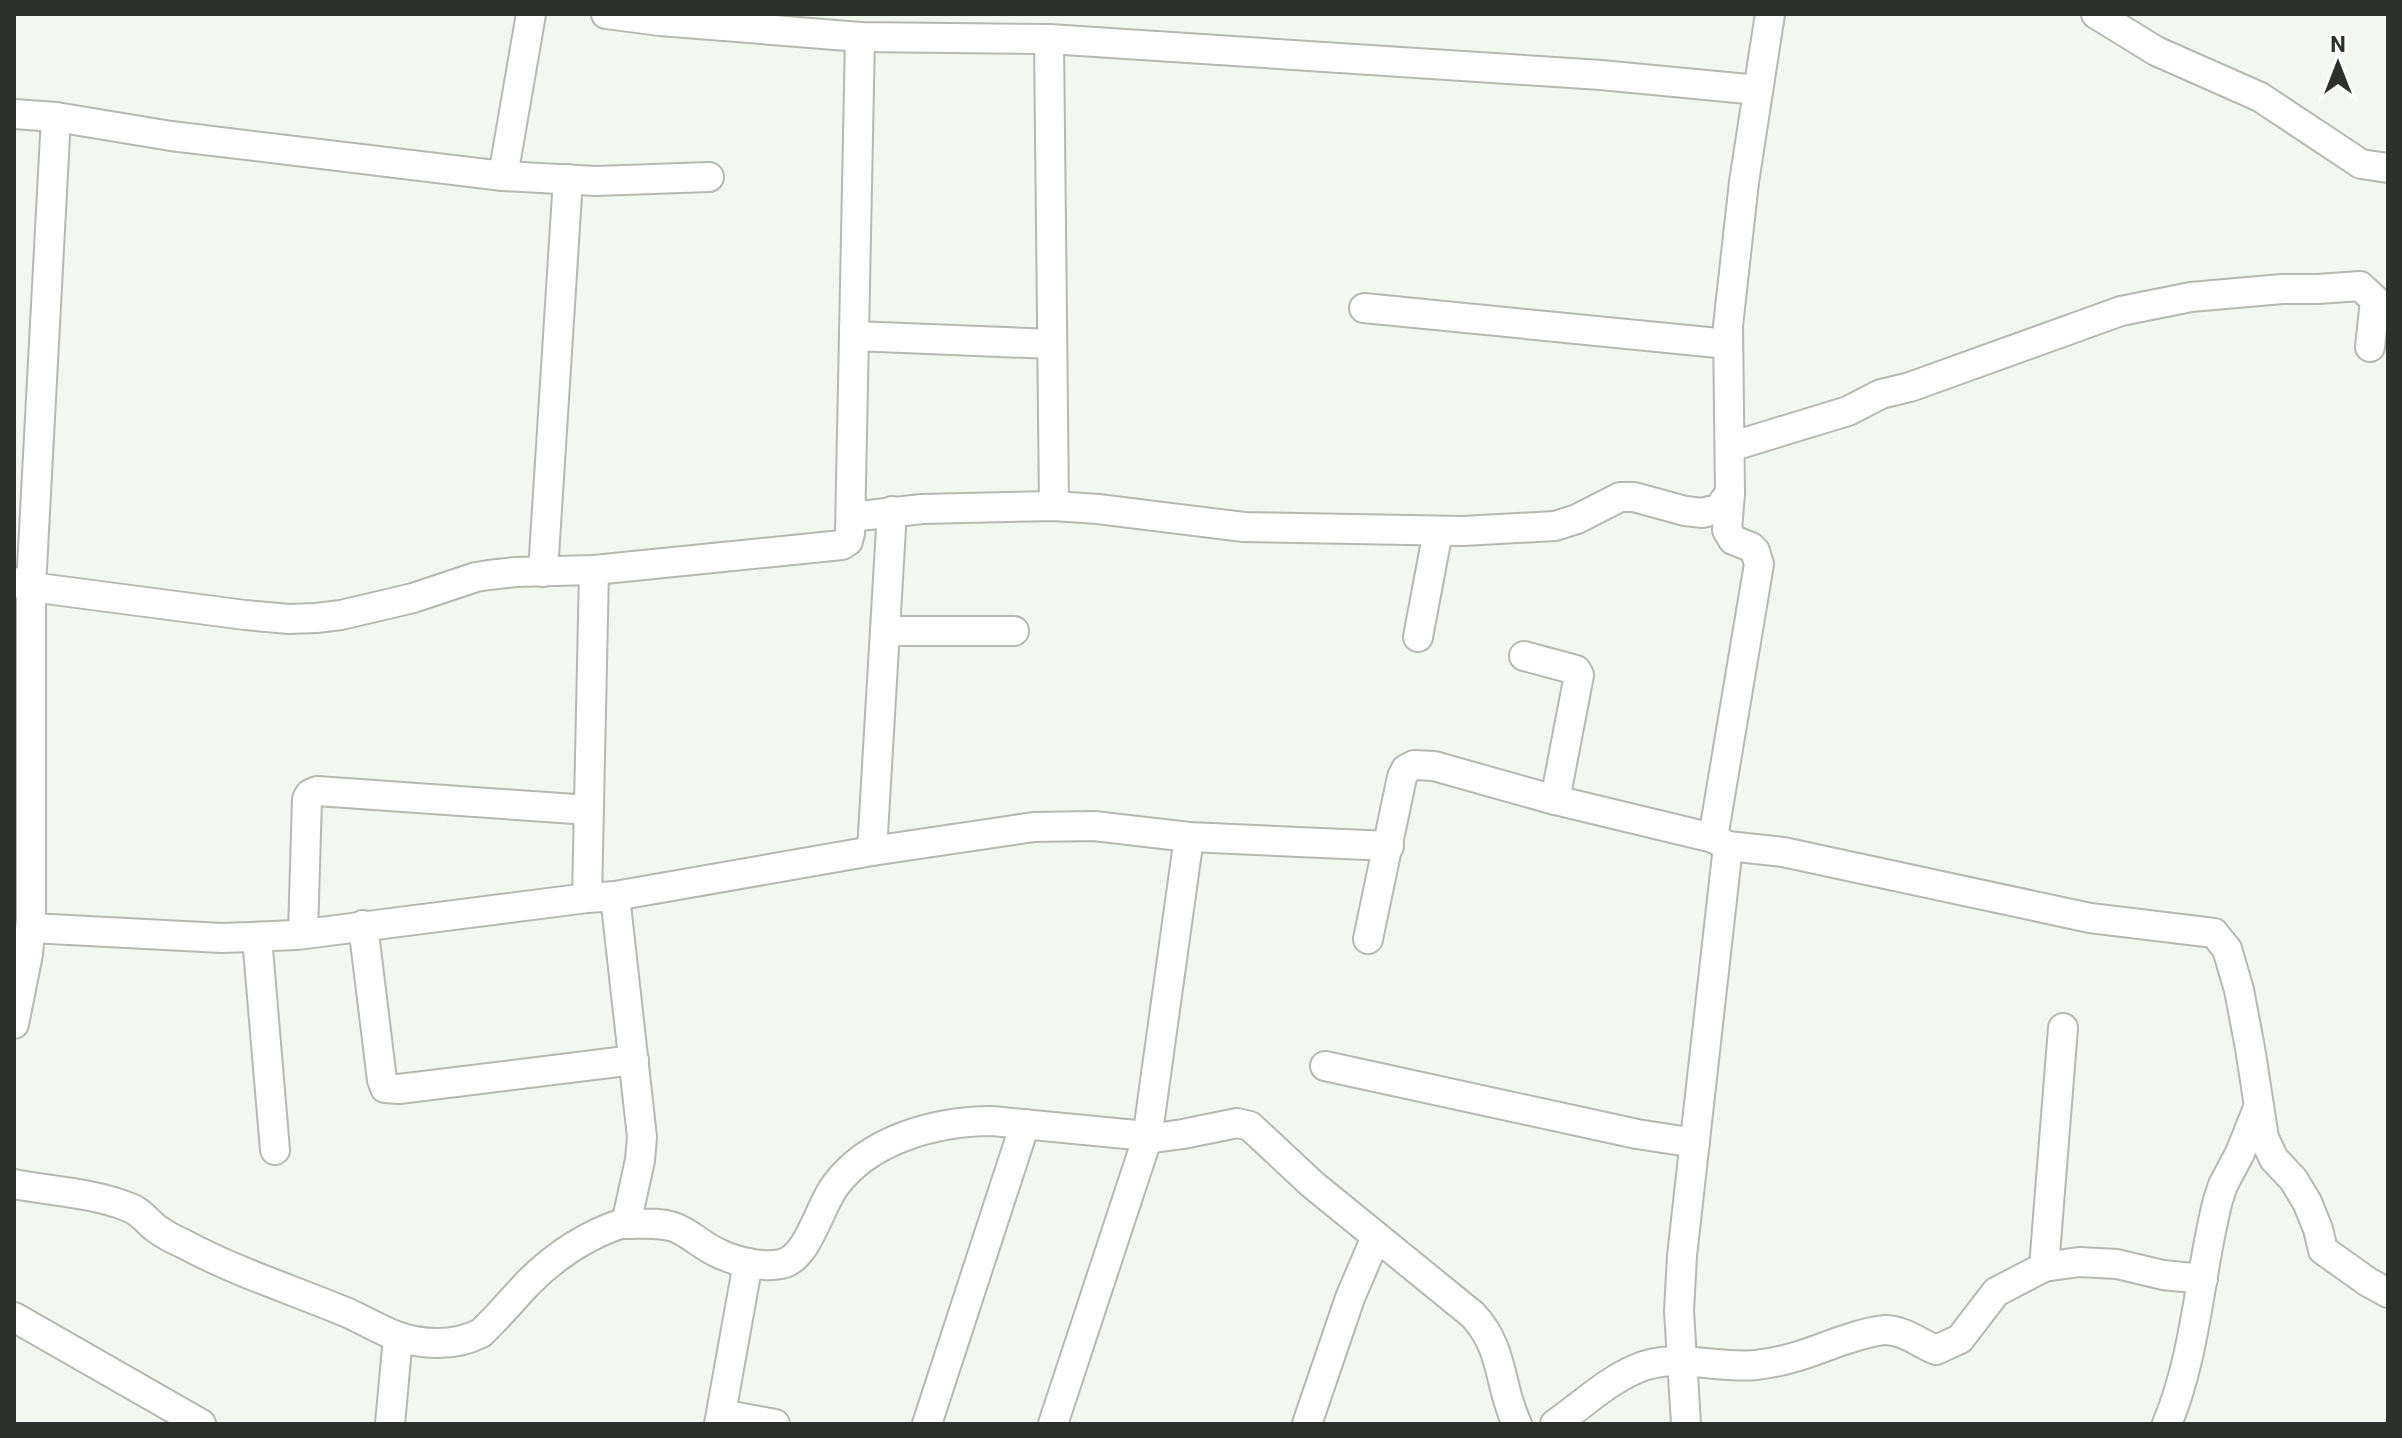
<svg xmlns="http://www.w3.org/2000/svg" width="2402" height="1438" viewBox="0 0 2402 1438" font-family="Roboto,sans-serif">
  <style>
    .lines { fill: none; stroke-linecap: round; stroke-linejoin: round }
    .minor-casing { stroke: #b5b9b1; stroke-width: 32 }
    .minor { stroke: #fff; stroke-width: 28 }
  </style>
  <rect width="100%" height="100%" fill="#f2f7ef"/>
  <g class="lines">
    <defs>
      <g id="minor">
        <polyline points="606,14 660,21 860,37 1049,39 1601,75 1758,90"/>
        <polyline points="2096,14 2156,51 2260,97 2361,164 2388,168"/>
        <polyline points="1049,39 1054,506"/>
        <polyline points="14,114 56,117 171,136 503,176 596,181 709,177"/>
        <polyline points="503,176 531,14"/>
        <polyline points="1364,308 1728,344"/>
        <polyline points="854,336 1052,344"/>
        <polyline points="1730,447 1848,411 1881,394 1910,387 2121,311 2191,297 2282,289 2318,289 2360,286 2375,300 2370,347"/>
        <polyline points="851,517 922,509 1054,506 1098,509 1244,527 1463,531 1555,526 1577,519 1620,497 1634,497 1685,511 1703,513 1719,508 1730,493"/>
        <polyline points="543,572 568,179"/>
        <polyline points="14,582 31,587 245,615 289,619 316,618 341,615 413,598 476,577 489,575 516,572 594,570 842,545 848,541 850,533 860,37"/>
        <polyline points="885,631 1014,631"/>
        <polyline points="1418,637 1438,531"/>
        <polyline points="1524,656 1576,670 1579,675 1555,800"/>
        <polyline points="1713,838 1759,564 1755,551 1751,547 1733,540 1727,530 1730,493 1728,326 1744,182 1770,14"/>
        <polyline points="872,851 892,511"/>
        <polyline points="615,896 642,1137 640,1160 626,1224"/>
        <polyline points="587,898 594,570"/>
        <polyline points="363,925 382,1080 385,1088 399,1089 634,1060"/>
        <polyline points="31,928 222,938 297,935 587,898 615,896 872,851 1034,827 1094,826 1189,837 1389,846"/>
        <polyline points="303,934 307,799 310,794 317,791 589,810"/>
        <polyline points="257,937 275,1150"/>
        <polyline points="1368,939 1402,777 1406,769 1414,765 1434,766 1555,800 1713,838 1728,846 1783,852 2090,918 2214,933 2227,949 2239,990 2250,1048 2264,1138 2274,1159 2293,1179 2307,1202 2318,1229 2323,1250 2368,1282 2388,1293"/>
        <polyline points="14,1024 28,954 31,919 31,587 56,117"/>
        <polyline points="1325,1066 1637,1134 1695,1143"/>
        <path d="M14 1184C50 1191 94 1193 128 1207 141 1211 147 1222 157 1229 165 1235 175 1240 184 1244 236 1272 293 1290 348 1313 370 1323 391 1337 415 1341 438 1345 460 1344 481 1333 498 1317 513 1299 529 1282 557 1254 588 1234 626 1222V1224C642 1224 658 1222 674 1227 690 1233 701 1245 716 1252 733 1261 761 1268 781 1264 808 1259 819 1207 835 1186 869 1139 937 1121 992 1121L1136 1135 1147 1139 1183 1134 1237 1123 1250 1126 1312 1184 1473 1315C1505 1350 1498 1384 1517 1424"/>
        <polyline points="2044,1267 2063,1028"/>
        <polyline points="14,1317 201,1424"/>
        <polyline points="721,1414 775,1424"/>
        <polyline points="390,1424 398,1337"/>
        <polyline points="719,1424 748,1263"/>
        <polyline points="927,1424 1025,1124"/>
        <polyline points="1053,1424 1147,1139 1189,837"/>
        <polyline points="1307,1424 1350,1298 1376,1237"/>
        <path d="M1555 1424C1581 1406 1607 1381 1636 1369 1674 1352 1717 1369 1756 1365 1785 1362 1812 1352 1838 1342 1854 1337 1869 1331 1885 1330 1904 1330 1919 1343 1936 1350L1960 1339 1996 1292 2044 1267 2079 1262 2117 1264 2163 1275 2203 1279"/>
        <polyline points="1686,1424 1679,1311 1682,1256 1728,846"/>
        <path d="M2167 1424C2197 1352 2199 1274 2218 1200L2223 1185 2240 1153 2258 1108"/>
      </g>
    </defs>
    <use href="#minor" class="minor-casing"/>
    <use href="#minor" class="minor"/>
  </g>
  <rect width="2402" height="1438" fill="none" stroke="#2e302d" stroke-width="32"/>
  <g transform="translate(2338 64)" stroke="#ffffff" stroke-width="6" paint-order="stroke">
  <path d="M0-6L14 30L0 20L-14 30Z" fill="#2e302d"/>
  <text y="-12" font-size="22" font-weight="bold" text-anchor="middle" fill="#2e302d">N</text>
  </g>
</svg>
